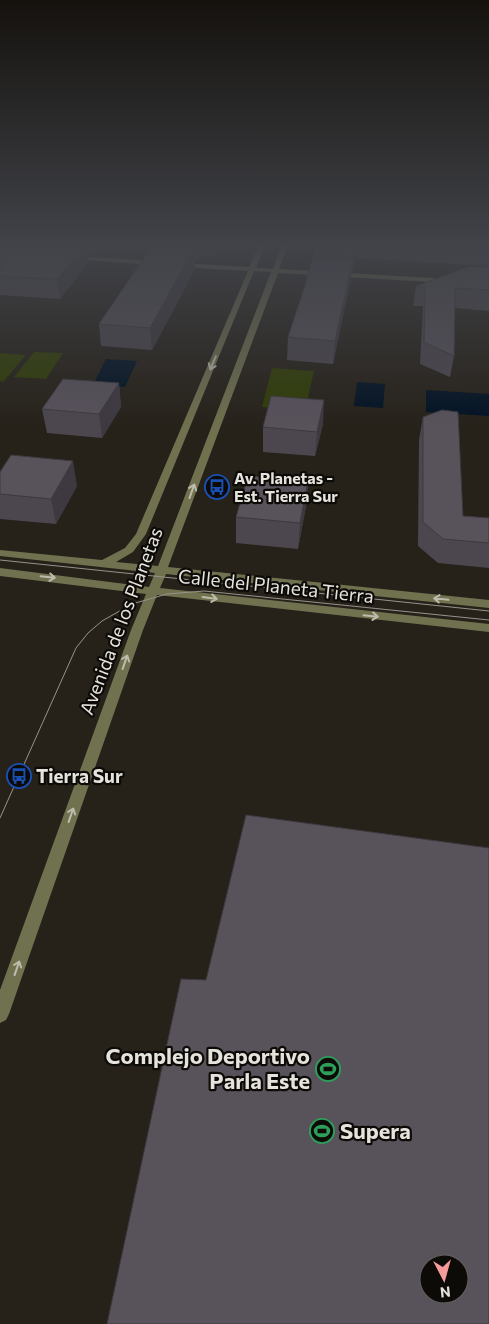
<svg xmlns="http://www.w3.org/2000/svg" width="489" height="1324" font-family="Commissioner,sans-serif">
	<rect width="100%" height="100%" fill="#262119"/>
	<!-- green -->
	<path fill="#303d04" d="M 34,352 L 63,353 L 46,379 L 14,377 Z
		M 0,353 L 26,355 L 3,382 L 0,381 Z
		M 272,368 L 314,371 L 305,411 L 262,407 Z"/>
	<!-- water -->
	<path fill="#011223" d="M 106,359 L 137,361 L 125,387 L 93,385 Z
		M 357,382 L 385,384 L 383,408 L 354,406 Z
		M 426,390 L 489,394 L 489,416 L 426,412 Z"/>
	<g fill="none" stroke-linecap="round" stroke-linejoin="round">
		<!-- minor -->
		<path fill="#70714f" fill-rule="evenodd" d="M 259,245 L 265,245 L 256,268 L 273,269 L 282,245 L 288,245 L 279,269 L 449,279 L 452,281 L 449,283 L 278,273 L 168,567 L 489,600 L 489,608 L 166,574 L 160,588 L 489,624 L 489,632 L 157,595 L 143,630 L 9,1014 L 6,1020 L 0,1023 L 0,990 L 131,630 L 146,594 L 0,576 L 0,568 L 149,587 L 155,573 L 0,556 L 0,550 L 102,560 L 125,548 L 136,534 L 248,271 L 180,267 L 177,265 L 180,263 L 249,267 ZM 254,271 L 271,272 L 158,566 L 116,562 L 133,552 L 146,534 Z
			M 72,256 L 157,261 L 160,263 L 157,265 L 70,259 L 70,257 Z"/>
		<!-- tram -->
		<path stroke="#97938c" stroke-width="1" d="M 0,560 L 489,611
			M 0,818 L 76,648 L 88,633 L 102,621 L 132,604 L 167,594 L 204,591 L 489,620"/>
	</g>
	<!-- wall -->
	<path fill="#4c474e" d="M 0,245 L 220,245 L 214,256 L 201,255 L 198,261 L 194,261 L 195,269 L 152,350 L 101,346 L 99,324 L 148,252 L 100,249 L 95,255 L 88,254 L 89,262 L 60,299 L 0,295 Z
		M 315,245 L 489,245 L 489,311 L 455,308 L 454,356 L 450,377 L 420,364 L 423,306 L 413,306 L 416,286 L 488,267 L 489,266 L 355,258 L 333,364 L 287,360 L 288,337 L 305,286 L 314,256 Z
		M 119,383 L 121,407 L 102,438 L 47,433 L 42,409 Z
		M 423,417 L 463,516 L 489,518 L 489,568 L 438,563 L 418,546 L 419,440 Z
		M 323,424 L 315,456 L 263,452 L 263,427 Z
		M 0,472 L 77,486 L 56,524 L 0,519 Z
		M 308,481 L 306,506 L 298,549 L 236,543 L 236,517 Z"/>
	<!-- shaded-wall -->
	<path fill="#3e3940" d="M 86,245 L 87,245 L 89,262 L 60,299 L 57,279 Z
		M 94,245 L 99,245 L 100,249 L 95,255 Z
		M 198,245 L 201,245 L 201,255 L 198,261 Z
		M 214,245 L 220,245 L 214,256 Z
		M 355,245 L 355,258 L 352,271 L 354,252 Z
		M 194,248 L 195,269 L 152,350 L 150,328 Z
		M 353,258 L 351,278 L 333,364 L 335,341 Z
		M 119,383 L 121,407 L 102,438 L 99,414 Z
		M 324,400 L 323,424 L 315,456 L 317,432 Z
		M 73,461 L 77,486 L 56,524 L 51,499 Z
		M 308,481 L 306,506 L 298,549 L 300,523 Z"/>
	<!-- building -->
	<path fill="#58525b" stroke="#3e3940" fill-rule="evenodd" d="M 0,245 L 86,245 L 57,279 L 0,276 Z
		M 316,245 L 355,245 L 354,252 L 315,249 Z
		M 455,245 L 489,245 L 489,247 Z
		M 152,246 L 194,248 L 150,328 L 99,324 Z
		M 313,256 L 353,258 L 335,341 L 288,337 L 305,286 Z
		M 471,266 L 489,267 L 489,290 L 455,288 L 454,356 L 424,342 L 425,287 L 416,286 Z
		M 63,379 L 119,383 L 99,414 L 42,409 Z
		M 271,396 L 324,400 L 317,432 L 263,427 Z
		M 442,410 L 458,412 L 463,516 L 489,518 L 489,543 L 443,539 L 423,522 L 423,417 Z
		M 11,455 L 73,461 L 51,499 L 0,494 L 0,472 Z
		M 248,476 L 308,481 L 300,523 L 236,517 Z
		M 246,815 L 489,848 L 489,1324 L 107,1324 L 181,979 L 206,980 ZM 429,1264 L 459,1264 L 459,1294 L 429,1294 Z"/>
	<!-- one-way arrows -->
	<defs><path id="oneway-shaft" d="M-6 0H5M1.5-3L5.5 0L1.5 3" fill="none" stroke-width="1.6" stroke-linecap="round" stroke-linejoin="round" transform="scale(1.25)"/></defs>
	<g stroke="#bdbbab">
		<use href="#oneway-shaft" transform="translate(213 363) rotate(113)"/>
		<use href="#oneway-shaft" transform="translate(192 491) rotate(-70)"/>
		<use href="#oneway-shaft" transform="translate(48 577) rotate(6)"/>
		<use href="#oneway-shaft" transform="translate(210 598) rotate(8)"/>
		<use href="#oneway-shaft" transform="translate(441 599) rotate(-174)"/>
		<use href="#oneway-shaft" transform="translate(371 616) rotate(6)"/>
		<use href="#oneway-shaft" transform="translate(125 662) rotate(-71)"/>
		<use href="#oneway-shaft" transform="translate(71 815) rotate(-71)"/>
		<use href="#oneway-shaft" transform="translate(17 968) rotate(-71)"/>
	</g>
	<!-- sky -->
	<linearGradient id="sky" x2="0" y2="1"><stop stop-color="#15120e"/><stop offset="0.57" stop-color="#414349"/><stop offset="1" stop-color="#414349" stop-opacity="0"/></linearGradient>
	<rect width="489" height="430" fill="url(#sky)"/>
	<!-- icons -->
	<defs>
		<symbol id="bus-ring" viewBox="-11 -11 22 22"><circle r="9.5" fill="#0d0b08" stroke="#1a4fb4" stroke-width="1.5"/><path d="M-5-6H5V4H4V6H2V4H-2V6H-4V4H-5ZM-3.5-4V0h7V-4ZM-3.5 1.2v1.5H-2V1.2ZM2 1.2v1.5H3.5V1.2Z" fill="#1a4fb4"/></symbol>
		<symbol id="stadium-ring" viewBox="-11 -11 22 22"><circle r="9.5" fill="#0d0b08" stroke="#2e9e5b" stroke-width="1.5"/><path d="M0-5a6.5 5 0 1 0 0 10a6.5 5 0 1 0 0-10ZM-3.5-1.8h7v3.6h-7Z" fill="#2e9e5b"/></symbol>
	</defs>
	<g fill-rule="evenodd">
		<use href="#bus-ring" x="203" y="473" width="28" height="28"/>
		<use href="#bus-ring" x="5" y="762" width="28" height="28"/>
		<use href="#stadium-ring" x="314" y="1055" width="28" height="28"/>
		<use href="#stadium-ring" x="308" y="1117" width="28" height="28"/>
	</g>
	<g text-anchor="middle" stroke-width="4.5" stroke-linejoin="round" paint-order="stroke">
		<!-- far-poi labels -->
		<g font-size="16" font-weight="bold" fill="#e6e3dd" stroke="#0d0b08" text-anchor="start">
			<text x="234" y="484">Av. Planetas -<tspan x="234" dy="18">Est. Tierra Sur</tspan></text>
		</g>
		<!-- street labels -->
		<g font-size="19" fill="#e6e3dd" stroke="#0d0b08">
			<text transform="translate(276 586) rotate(6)" y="7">Calle del Planeta Tierra</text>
			<text transform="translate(121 621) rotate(-69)" y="7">Avenida de los Planetas</text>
		</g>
		<!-- poi labels -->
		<g font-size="19" font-weight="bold" fill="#e6e3dd" stroke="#0d0b08" text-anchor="start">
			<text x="36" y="783">Tierra Sur</text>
		</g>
		<!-- near-poi labels -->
		<g font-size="22" font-weight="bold" fill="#e6e3dd" stroke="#0d0b08" text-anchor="end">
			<text x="310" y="1064">Complejo Deportivo<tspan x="310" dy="25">Parla Este</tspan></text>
			<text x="340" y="1139" text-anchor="start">Supera</text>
		</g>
	</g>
	<!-- north arrow -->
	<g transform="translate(444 1279) rotate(174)"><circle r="24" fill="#0d0b08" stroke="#64615d"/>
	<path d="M0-4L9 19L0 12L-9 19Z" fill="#f59b9a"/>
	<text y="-8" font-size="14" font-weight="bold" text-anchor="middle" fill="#e6e3dd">N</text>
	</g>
</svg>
